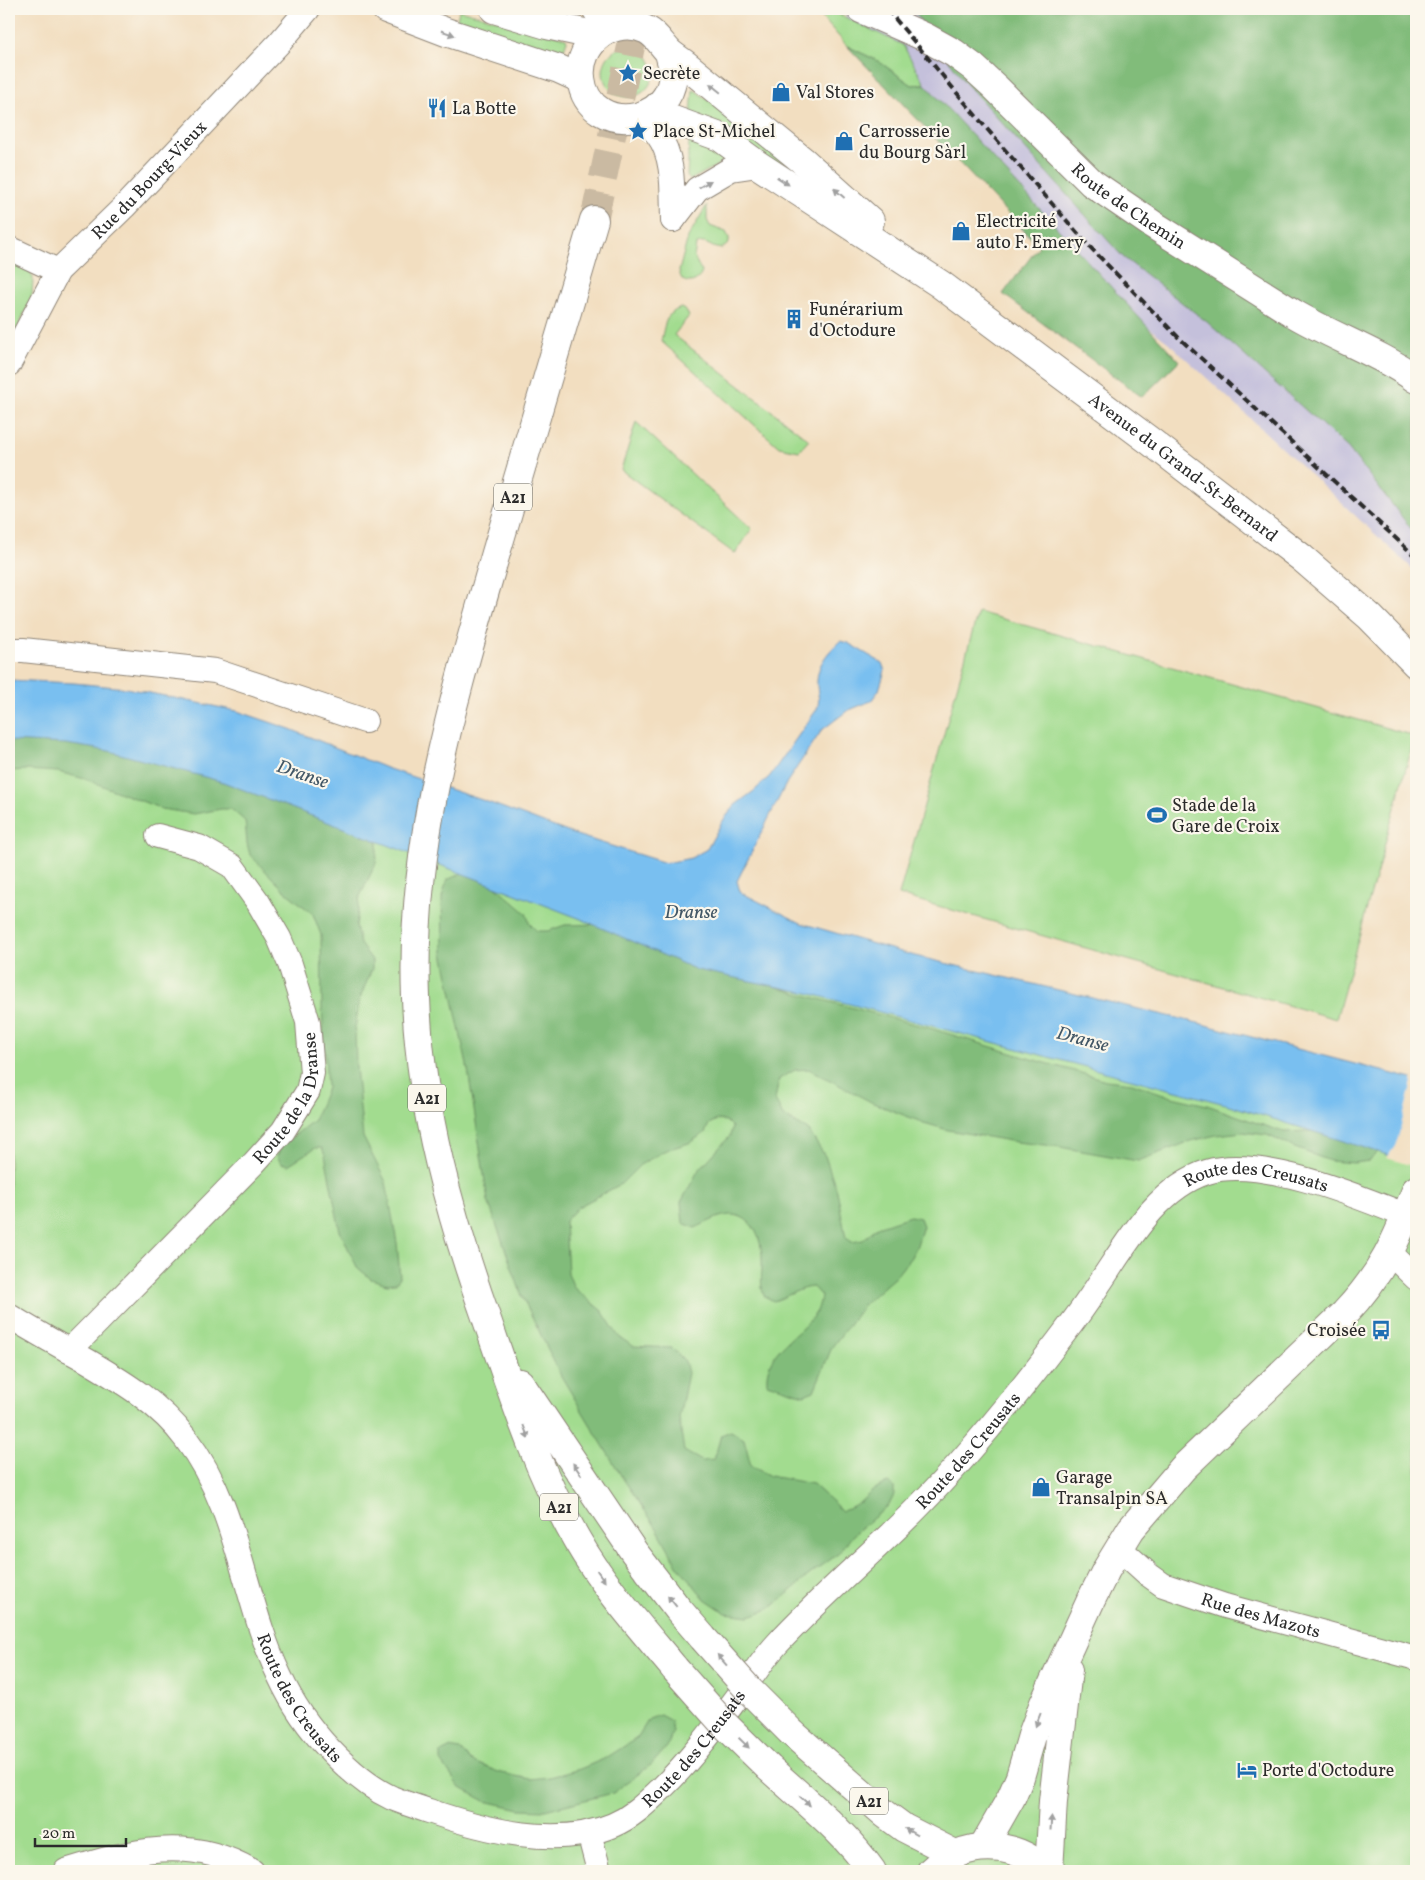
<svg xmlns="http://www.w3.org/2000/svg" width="1425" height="1880" font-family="Vollkorn,serif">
	<rect width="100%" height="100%" fill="#fbf7ec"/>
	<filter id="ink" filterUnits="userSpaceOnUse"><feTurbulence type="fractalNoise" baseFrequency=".02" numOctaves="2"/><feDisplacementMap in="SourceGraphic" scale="10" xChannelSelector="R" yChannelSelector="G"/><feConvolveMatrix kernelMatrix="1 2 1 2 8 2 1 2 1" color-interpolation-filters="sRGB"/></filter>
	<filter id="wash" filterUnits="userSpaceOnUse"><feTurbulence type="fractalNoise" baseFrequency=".0096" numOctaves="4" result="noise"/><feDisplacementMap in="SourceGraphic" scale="20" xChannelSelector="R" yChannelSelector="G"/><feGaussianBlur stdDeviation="1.12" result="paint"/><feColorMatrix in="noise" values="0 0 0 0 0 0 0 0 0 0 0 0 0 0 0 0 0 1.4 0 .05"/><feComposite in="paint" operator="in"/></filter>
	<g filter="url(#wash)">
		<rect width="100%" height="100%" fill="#f2dec0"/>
		<!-- industrial -->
		<path fill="#c4c0db" d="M 843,9 L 912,9 L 964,81 L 1123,257 L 1207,322 L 1348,448 L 1416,535 L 1416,572 L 1169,343 L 1027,235 L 859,48 Z"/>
		<!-- green -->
		<path fill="#a2dc8f" stroke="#66845d" d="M 815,9 L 828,9 L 903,45 L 925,84 L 912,85 L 878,61 L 847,46 Z
			M 459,10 L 566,38 L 567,41 L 561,57 L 558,58 L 457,20 Z
			M603 72a25 25 0 1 1 50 0a25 25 0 1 1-50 0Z
			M 693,90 L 696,91 L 789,162 L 784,169 L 693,114 L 691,112 Z
			M 695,139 L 731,158 L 690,180 L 687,176 L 689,143 L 690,140 Z
			M 707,205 L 707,220 L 710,226 L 726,232 L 729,238 L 729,243 C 715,258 708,236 696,245 L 694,257 L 702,272 C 700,280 689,286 682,279 C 680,276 680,273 679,271 L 688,237 Z
			M 12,258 L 27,264 L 33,278 L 32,297 L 9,346 L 9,264 Z
			M 681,308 L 686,311 L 689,316 L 674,335 L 809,440 L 799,451 L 779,447 L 661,341 C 665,325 664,314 681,308 Z
			M 636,422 L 752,529 L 735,554 L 621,470 Z
			M 978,612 L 1415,736 L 1336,1019 L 899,895 Z
			M 9,720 L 1416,1129 L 1416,1871 L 9,1871 Z"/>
		<!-- forest -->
		<path fill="#81bc7a" stroke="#567452" d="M 912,9 L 1416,9 L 1416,535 L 1348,448 L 1207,322 L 1123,257 L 964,81 Z
			M 847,46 L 878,61 L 912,85 L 925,84 L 1179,361 L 1142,397 L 1003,294 L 1039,246 Z
			M 9,729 L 115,743 L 373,833 L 378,841 L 376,863 L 360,896 L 356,926 L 360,944 L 372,960 L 372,969 L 360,998 L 355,1028 L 356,1067 L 363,1137 L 386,1182 L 397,1243 L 400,1277 L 396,1283 L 387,1284 L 371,1279 L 357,1267 L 340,1231 L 325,1155 L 322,1148 L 315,1148 L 288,1165 L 281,1163 L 277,1156 L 282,1145 L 314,1120 L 327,1088 L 322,1007 L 321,935 L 313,914 L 287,893 L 250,855 L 247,843 L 245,821 L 231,809 L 221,809 L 194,814 L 162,809 L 85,779 L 58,772 L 26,770 L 9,771 Z
			M 467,871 L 485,877 L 526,913 L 530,924 L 537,931 L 548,931 L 565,925 L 611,924 L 710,966 L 800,994 L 933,1029 L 1028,1058 L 1106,1080 L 1132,1083 L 1172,1097 L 1207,1105 L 1257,1123 L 1284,1132 L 1353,1129 L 1378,1152 L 1369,1161 L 1354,1163 L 1330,1161 L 1295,1148 L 1267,1135 L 1243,1132 L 1216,1135 L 1191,1141 L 1138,1161 L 1054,1146 L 1016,1142 L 948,1130 L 924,1123 L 873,1103 L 809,1069 L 795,1070 L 779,1079 L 775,1100 L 783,1116 L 808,1130 L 825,1156 L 837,1191 L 846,1238 L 852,1242 L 863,1240 L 877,1227 L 910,1216 L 920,1218 L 923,1226 L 917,1245 L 911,1257 L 896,1276 L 865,1303 L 832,1347 L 814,1391 L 804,1395 L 767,1383 C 764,1350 801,1336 817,1311 C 819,1307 820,1301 821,1296 L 813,1287 C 801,1287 787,1297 774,1301 L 764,1296 C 759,1281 763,1273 762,1258 C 762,1240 753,1215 731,1215 C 719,1215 707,1223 695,1228 L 683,1223 L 681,1202 L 698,1171 L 730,1136 L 732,1127 L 726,1121 L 717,1120 L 709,1124 L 705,1133 L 689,1143 L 666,1150 L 640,1165 L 621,1184 L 578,1207 L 565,1221 L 568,1273 L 574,1288 L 602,1311 L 619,1337 L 633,1346 L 672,1348 L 685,1361 L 688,1373 L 679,1418 L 684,1451 L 702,1461 L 714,1460 L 721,1435 L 731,1431 L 744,1439 L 751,1466 L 770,1476 L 813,1484 L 842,1511 C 863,1507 869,1487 888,1483 L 894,1487 L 894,1495 L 889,1505 L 853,1535 L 838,1554 L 808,1576 L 770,1609 L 749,1616 L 726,1613 L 705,1599 L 678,1566 L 658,1530 L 622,1477 L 561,1376 L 522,1296 L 488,1201 L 468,1070 L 443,953 L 442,897 L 447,880 Z
			M 660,1715 L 671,1721 L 673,1732 L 667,1747 L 652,1764 L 613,1793 L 545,1810 L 520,1809 L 485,1801 L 459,1787 L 441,1761 L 441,1752 L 449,1748 L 460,1750 L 471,1761 L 501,1773 L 530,1779 L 550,1777 L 580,1769 L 606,1758 L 637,1738 L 649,1719 Z"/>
		<!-- water -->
		<path fill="#79bff0" stroke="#52758e" d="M 840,641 L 848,643 L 882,663 L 885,671 L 879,690 L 871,701 L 847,711 L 822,730 L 787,782 L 737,881 L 740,892 L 801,923 L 915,956 L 1202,1024 L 1416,1080 L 1416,1164 L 1229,1105 L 808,993 L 697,970 L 581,919 L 223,782 L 109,751 L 66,744 L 9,741 L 9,680 L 74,683 L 126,688 L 237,711 L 290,729 L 386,768 L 485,801 L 573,834 L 666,863 L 691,858 L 707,849 L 722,822 L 735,805 L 754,791 L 770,776 L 817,709 C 820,700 818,695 817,686 C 816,666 826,654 840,641 Z"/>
		<!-- pier -->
		<path fill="#f2dec0" d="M 1413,1077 L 1416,1078 L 1416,1167 L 1387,1158 L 1395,1146 L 1398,1138 Z"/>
	</g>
	<g filter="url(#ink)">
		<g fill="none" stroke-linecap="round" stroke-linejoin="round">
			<!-- highway-tunnel -->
			<path stroke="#cabaa2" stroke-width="28" stroke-dasharray="28 14" stroke-linecap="butt" d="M 594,220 L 639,9"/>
			<defs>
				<g id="street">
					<path d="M 594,9 L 608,30"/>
					<path d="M 636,118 C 643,123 653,128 658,135 C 675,158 672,192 673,220"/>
					<path d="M 673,220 L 697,189 L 731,169 L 758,165"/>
					<path d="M 9,248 L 58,271"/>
					<path id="s1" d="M 9,364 L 58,271 L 124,207 L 280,42 L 308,9"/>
					<path d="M 9,650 L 23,650 L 215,671 L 365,721"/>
					<path d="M 1390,1253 L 1416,1278"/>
					<path id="s2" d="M 9,1316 C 34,1331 60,1346 86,1360 C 123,1382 159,1403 186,1439 C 239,1508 243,1600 280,1677 C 292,1703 310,1729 330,1750 C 348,1769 368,1787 392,1798 C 404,1803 417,1807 429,1811 C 484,1830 557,1849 613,1825 C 632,1817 645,1804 660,1790 C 691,1760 716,1726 742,1691 C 753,1675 764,1658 777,1644 C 822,1595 873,1553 919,1506 C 970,1454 1015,1398 1059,1340 C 1073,1322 1087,1303 1099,1284 C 1127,1243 1157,1188 1207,1172 C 1258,1155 1357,1196 1407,1216"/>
					<path id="s3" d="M 69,1351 L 254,1163 L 283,1131 L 308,1091 L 312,1073 L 308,1022 L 290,964 L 279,938 L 258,902 L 232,866 L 199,847 L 158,836"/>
					<path id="s4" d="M 1119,1548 L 1149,1575 L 1163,1585 L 1225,1606 L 1416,1658"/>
					<path d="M 589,1833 L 599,1871"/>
					<path d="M 66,1871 C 130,1851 190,1834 252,1871"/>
				</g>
				<g id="secondary">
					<path d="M 386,9 L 446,32 L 559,69 L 581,79"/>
					<path d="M 494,9 L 547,25 L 598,36"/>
					<path id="s5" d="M 861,9 L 925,37 L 954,53 L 973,67 L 995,87 L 1092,183 L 1152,224 L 1293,313 C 1333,337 1378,352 1416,379"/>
					<path d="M 669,53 C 693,125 588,143 581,78 C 577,43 614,14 647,30 C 658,36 662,46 671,54 C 676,58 681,61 686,65 L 802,160 L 870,221"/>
					<path id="s6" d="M 647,114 L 665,117 L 720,137 L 758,165 L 940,284 L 1150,441 L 1302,558 L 1370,617 L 1416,664"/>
					<path d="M 983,1847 L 1011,1798 L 1020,1777 L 1033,1732 L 1044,1703 L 1091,1600 L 1106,1570 L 1131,1529 L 1183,1468 L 1345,1313 C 1382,1274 1397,1240 1416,1190"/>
					<path d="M 1049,1871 L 1053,1801 L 1068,1670"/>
				</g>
				<path id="primary" d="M 931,1871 C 963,1840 1014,1839 1046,1871"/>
				<path id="highway" d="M 594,220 C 561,331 529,442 496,553 C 453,702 410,840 416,998 C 420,1109 450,1216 487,1320 C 513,1395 537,1471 577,1540 C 604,1587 641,1628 675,1669
					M 520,1383 L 634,1552 L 678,1609 L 703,1638
					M 792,1733 L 885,1814 L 904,1828 L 955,1854
					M 769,1768 C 805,1801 844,1831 872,1871"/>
			</defs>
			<!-- street casing -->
			<use href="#street" stroke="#8e8476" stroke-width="26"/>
			<!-- secondary casing -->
			<use href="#secondary" stroke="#8e8476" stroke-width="30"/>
			<!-- primary casing -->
			<use href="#primary" stroke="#8e8476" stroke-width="30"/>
			<!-- highway casing -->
			<use href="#highway" stroke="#8e8476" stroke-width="30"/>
			<!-- street -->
			<use href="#street" stroke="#fff" stroke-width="24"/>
			<!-- secondary -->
			<use href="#secondary" stroke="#fff" stroke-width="28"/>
			<!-- primary -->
			<use href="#primary" stroke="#fff" stroke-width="28"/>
			<!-- highway -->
			<use href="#highway" stroke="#fff" stroke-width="28"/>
			<!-- rail -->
			<path stroke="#2b2b2b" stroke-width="4" stroke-dasharray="8 4" stroke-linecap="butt" d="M 887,9 L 987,129 L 1088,245 L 1178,337 L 1416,557"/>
			<defs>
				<path id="highway-bridge" d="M 703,1638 L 750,1691 L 792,1733
					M 675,1669 L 723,1723 L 769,1768"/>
			</defs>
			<!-- highway-bridge casing -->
			<use href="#highway-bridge" stroke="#8e8476" stroke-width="30" stroke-linecap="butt"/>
			<!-- highway-bridge -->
			<use href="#highway-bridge" stroke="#fff" stroke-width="28"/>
		</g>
		<!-- one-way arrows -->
		<defs><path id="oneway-solid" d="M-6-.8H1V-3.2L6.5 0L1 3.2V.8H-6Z" transform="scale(1.25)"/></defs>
		<g fill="#a0a0a0">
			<use href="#oneway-solid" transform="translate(448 33) rotate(19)"/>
			<use href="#oneway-solid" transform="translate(715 88) rotate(-141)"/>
			<use href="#oneway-solid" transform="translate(783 181) rotate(33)"/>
			<use href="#oneway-solid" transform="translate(705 184) rotate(-30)"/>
			<use href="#oneway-solid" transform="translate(839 193) rotate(-138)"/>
			<use href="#oneway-solid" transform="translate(526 1432) rotate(69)"/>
			<use href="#oneway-solid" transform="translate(577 1469) rotate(-125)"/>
			<use href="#oneway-solid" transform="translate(601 1576) rotate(55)"/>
			<use href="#oneway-solid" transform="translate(672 1601) rotate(-128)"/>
			<use href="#oneway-solid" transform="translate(722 1660) rotate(-131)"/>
			<use href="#oneway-solid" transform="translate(1038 1720) rotate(111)"/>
			<use href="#oneway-solid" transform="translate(744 1743) rotate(44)"/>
			<use href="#oneway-solid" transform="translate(805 1801) rotate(42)"/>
			<use href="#oneway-solid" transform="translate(1051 1823) rotate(-86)"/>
			<use href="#oneway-solid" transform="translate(911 1832) rotate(-150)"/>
		</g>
	</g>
	<!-- icons -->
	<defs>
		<symbol id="sight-bare" viewBox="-9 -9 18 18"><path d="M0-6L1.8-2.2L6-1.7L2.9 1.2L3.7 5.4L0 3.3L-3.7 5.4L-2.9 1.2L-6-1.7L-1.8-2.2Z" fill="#1f6fb2" stroke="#fbf7ec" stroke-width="2.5" paint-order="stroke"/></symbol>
		<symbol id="shop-bare" viewBox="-9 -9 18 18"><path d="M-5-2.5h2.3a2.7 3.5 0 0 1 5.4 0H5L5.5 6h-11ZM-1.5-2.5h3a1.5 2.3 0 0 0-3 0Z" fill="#1f6fb2" stroke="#fbf7ec" stroke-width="2.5" paint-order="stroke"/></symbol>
		<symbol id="restaurant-bare" viewBox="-9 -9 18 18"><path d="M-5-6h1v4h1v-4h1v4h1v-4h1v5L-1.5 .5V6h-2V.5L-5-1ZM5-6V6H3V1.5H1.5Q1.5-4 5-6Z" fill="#1f6fb2" stroke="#fbf7ec" stroke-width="2.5" paint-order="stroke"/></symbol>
		<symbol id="building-bare" viewBox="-9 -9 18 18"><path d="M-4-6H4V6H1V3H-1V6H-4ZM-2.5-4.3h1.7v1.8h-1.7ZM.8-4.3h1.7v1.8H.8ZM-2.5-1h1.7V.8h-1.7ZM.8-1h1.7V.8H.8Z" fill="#1f6fb2" stroke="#fbf7ec" stroke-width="2.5" paint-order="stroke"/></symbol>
		<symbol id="stadium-bare" viewBox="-9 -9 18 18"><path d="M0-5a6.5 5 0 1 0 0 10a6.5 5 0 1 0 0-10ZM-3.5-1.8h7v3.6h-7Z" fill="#1f6fb2" stroke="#fbf7ec" stroke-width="2.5" paint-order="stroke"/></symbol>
		<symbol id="bus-bare" viewBox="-9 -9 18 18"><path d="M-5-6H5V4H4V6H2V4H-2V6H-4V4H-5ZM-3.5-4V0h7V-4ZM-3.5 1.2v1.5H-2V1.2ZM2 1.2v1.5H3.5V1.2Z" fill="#1f6fb2" stroke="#fbf7ec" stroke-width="2.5" paint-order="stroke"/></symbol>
		<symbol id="hotel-bare" viewBox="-9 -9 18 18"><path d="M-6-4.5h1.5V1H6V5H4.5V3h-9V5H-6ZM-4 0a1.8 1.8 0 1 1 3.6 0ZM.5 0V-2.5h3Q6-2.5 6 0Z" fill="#1f6fb2" stroke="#fbf7ec" stroke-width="2.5" paint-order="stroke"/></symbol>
	</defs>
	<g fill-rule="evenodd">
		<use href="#sight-bare" x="614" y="59" width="28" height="28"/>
		<use href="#shop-bare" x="767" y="78" width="28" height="28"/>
		<use href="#restaurant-bare" x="423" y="94" width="28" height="28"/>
		<use href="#sight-bare" x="624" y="117" width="28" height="28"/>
		<use href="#shop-bare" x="830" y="127" width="28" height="28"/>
		<use href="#shop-bare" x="947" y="217" width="28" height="28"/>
		<use href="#building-bare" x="780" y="305" width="28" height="28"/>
		<use href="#stadium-bare" x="1143" y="801" width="28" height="28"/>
		<use href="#bus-bare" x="1367" y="1316" width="28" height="28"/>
		<use href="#shop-bare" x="1027" y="1473" width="28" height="28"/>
		<use href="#hotel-bare" x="1233" y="1756" width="28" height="28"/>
	</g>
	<g text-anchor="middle" stroke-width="4.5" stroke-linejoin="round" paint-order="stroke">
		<!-- shield labels -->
		<g fill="#fbf7ec" stroke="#696865" stroke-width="1">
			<rect x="494" y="483.5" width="38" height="27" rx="4"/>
			<rect x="408" y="1084.5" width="38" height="27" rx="4"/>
			<rect x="540" y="1493.5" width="38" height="27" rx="4"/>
			<rect x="850" y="1787.5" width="38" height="27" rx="4"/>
		</g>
		<g font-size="16" font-weight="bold" fill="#2b2b2b">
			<text x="513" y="503">A21</text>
			<text x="427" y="1104">A21</text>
			<text x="559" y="1513">A21</text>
			<text x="869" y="1807">A21</text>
		</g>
		<!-- poi labels -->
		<g font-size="18" fill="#2b2b2b" stroke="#fbf7ec" text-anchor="start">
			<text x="643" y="79">Secrète</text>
			<text x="796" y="98">Val Stores</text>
			<text x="452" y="114">La Botte</text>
			<text x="653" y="137">Place St-Michel</text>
			<text x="859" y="137">Carrosserie<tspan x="859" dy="21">du Bourg Sàrl</tspan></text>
			<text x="976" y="227">Electricité<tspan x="976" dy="21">auto F. Emery</tspan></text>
			<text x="809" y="315">Funérarium<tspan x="809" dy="21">d'Octodure</tspan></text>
			<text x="1172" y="811">Stade de la<tspan x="1172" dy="21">Gare de Croix</tspan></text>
			<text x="1366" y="1336" text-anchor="end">Croisée</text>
			<text x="1056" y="1483">Garage<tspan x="1056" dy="21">Transalpin SA</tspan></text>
			<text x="1262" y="1776">Porte d'Octodure</text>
		</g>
		<!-- street labels -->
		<g font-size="18" fill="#2b2b2b" stroke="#fbf7ec">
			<text dy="6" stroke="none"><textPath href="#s1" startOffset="234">Rue du Bourg-Vieux</textPath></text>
			<text dy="6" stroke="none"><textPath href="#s5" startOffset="336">Route de Chemin</textPath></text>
			<text dy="6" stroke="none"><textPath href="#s6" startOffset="646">Avenue du Grand-St-Bernard</textPath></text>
			<text dy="6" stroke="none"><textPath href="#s3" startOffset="340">Route de la Dranse</textPath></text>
			<text dy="6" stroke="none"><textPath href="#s2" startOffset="1808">Route des Creusats</textPath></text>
			<text dy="6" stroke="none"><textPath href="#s2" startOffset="1388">Route des Creusats</textPath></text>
			<text dy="6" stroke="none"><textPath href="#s4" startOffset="160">Rue des Mazots</textPath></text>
			<text dy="6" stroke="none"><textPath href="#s2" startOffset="502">Route des Creusats</textPath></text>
			<text dy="6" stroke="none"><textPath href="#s2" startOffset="982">Route des Creusats</textPath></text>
		</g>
		<!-- water labels -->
		<g font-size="19" font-style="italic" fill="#425766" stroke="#fbf7ec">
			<text transform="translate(303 773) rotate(19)" y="7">Dranse</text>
			<text x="691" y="918">Dranse</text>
			<text transform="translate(1083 1038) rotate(15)" y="7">Dranse</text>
		</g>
	</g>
	<!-- margin -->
	<rect width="1425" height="1880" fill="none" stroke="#fbf7ec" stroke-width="30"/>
	<!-- scale -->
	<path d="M35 1838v8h91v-8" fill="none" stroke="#2b2b2b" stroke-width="2.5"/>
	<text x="42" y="1838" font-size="15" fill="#2b2b2b" stroke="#fbf7ec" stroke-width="4" paint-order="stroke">20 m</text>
</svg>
